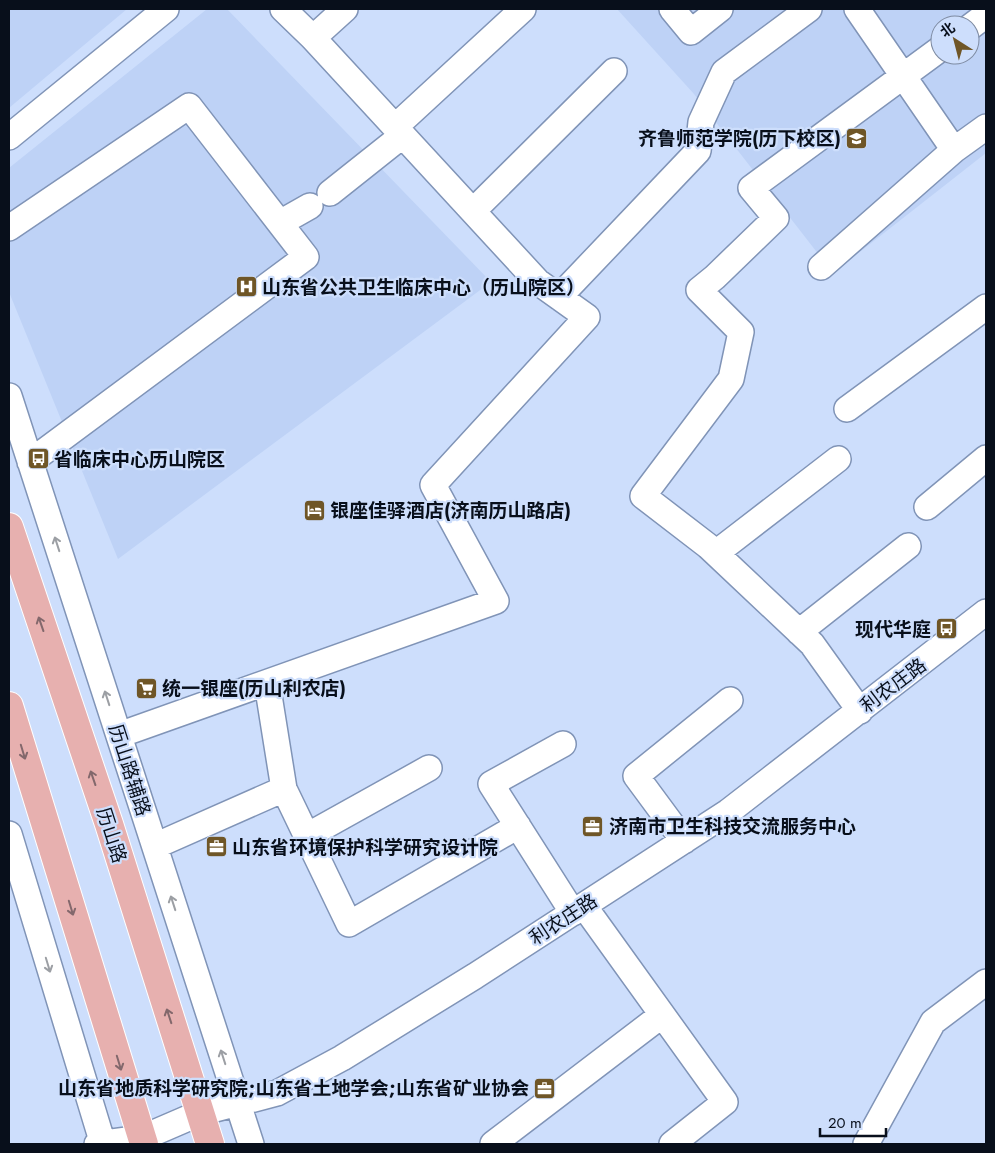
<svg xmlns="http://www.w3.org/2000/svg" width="995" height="1153" font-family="Jost,'Noto Sans SC',sans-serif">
	<rect width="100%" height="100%" fill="#cddefc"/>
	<!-- built -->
	<path fill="#bed2f6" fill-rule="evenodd" d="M 9,9 L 127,9 L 9,108 Z
		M 207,9 L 227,9 L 491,282 L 118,559 L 9,292 L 9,168 Z
		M 617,9 L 986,9 L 986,153 L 833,273 L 694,94 ZM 940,25 L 970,25 L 970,55 L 940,55 Z"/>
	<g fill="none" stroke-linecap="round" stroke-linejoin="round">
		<defs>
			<path id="minor" d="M 672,9 L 691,32 L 720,9
				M 857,9 L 954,150 L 986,127
				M 970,27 L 986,15
				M 313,38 L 345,9
				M 395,127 L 523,9
				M 9,137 L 166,9
				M 330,193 L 403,135
				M 473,211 L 614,71
				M 280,223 L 310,206
				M 9,228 L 189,106 L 306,257 L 30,462
				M 821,267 L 954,150
				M 559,297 L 698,151 L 701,122 L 724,72 L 809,9
				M 9,396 L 251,1144
				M 847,409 L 986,307
				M 927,507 L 986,458
				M 716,553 L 838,459
				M 799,632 L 908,546
				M 267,683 L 284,789
				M 860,711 L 812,644 L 708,546 L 643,496 L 731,379 L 741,332 L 699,290 L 715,277 L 776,218 L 751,188 L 940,49
				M 119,735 L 496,601 L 433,485 L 587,317 L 538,282 L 313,38 L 283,9
				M 563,744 L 491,784 L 573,913
				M 9,834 L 103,1144
				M 307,836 L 429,768
				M 684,841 L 636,776 L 730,700
				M 155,846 L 284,789 L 349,924 L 518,826
				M 584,906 L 725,1102 L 672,1144
				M 97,1144 L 142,1138 L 200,1113 L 277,1093 L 342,1058 L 475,976 L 728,812 L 986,612
				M 493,1144 L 662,1015
				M 866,1144 L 933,1022 L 986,982"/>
			<path id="major" d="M 9,527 L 109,824 L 210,1144
				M 9,706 L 144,1144"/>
		</defs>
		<!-- minor casing -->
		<use href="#minor" stroke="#8094b7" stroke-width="28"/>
		<!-- major casing -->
		<use href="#major" stroke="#fff" stroke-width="30"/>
		<!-- minor -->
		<use href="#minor" stroke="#fff" stroke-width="25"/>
		<!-- major -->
		<use href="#major" stroke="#e7b0af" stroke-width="28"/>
	</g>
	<!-- one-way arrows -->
	<defs><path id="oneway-shaft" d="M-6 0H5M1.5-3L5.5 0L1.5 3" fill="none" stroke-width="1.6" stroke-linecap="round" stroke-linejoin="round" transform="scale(1.25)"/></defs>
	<g stroke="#9c9fa4">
		<use href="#oneway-shaft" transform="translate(57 544) rotate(-108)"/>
		<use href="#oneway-shaft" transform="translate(107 698) rotate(-108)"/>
		<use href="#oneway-shaft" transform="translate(173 903) rotate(-108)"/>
		<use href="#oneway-shaft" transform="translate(48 965) rotate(73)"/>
		<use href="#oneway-shaft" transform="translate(223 1057) rotate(-108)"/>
	</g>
	<g stroke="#83686c">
		<use href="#oneway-shaft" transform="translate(41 624) rotate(-109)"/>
		<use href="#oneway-shaft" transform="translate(23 752) rotate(73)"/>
		<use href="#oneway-shaft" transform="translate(93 778) rotate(-109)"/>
		<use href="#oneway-shaft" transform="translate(71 908) rotate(73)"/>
		<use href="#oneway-shaft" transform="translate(169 1016) rotate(-108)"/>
		<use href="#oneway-shaft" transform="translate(119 1063) rotate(73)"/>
	</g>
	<!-- icons -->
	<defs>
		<symbol id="university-square" viewBox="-11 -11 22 22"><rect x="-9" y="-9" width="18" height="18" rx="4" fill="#6f5627" stroke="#cddefc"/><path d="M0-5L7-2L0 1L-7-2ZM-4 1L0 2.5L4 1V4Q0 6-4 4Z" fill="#fff"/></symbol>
		<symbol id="hospital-square" viewBox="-11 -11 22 22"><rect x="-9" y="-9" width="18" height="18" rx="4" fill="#6f5627" stroke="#cddefc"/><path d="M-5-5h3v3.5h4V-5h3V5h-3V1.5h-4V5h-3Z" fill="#fff"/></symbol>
		<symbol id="bus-square" viewBox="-11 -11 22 22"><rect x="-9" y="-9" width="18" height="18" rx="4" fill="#6f5627" stroke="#cddefc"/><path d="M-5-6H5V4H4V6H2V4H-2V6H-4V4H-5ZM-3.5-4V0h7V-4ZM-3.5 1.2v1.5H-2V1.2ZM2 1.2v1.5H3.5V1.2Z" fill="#fff"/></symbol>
		<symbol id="hotel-square" viewBox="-11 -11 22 22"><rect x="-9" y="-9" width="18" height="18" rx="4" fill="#6f5627" stroke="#cddefc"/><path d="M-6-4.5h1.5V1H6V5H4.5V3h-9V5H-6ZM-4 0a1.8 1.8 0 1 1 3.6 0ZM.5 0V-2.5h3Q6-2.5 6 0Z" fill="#fff"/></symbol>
		<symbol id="supermarket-square" viewBox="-11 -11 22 22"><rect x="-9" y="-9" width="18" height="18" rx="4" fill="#6f5627" stroke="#cddefc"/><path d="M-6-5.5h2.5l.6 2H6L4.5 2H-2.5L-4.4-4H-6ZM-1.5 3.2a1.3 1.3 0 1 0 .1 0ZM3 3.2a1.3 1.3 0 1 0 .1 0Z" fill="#fff"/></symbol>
		<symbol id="office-square" viewBox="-11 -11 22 22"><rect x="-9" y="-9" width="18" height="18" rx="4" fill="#6f5627" stroke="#cddefc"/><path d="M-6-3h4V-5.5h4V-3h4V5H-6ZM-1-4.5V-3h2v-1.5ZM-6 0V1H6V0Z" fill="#fff"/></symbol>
	</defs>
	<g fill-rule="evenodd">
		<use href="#university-square" x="844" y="126" width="25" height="25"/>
		<use href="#hospital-square" x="234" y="274" width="25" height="25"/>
		<use href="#bus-square" x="26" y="446" width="25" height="25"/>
		<use href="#hotel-square" x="302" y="498" width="25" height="25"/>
		<use href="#bus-square" x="934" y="616" width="25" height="25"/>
		<use href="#supermarket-square" x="134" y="676" width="25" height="25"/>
		<use href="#office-square" x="580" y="814" width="25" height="25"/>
		<use href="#office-square" x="204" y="834" width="25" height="25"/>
		<use href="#office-square" x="532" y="1076" width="25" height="25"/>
	</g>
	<g text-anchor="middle" stroke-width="4.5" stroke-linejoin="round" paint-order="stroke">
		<!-- poi labels -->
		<g font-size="19" font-weight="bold" fill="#080f1b" stroke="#cddefc" text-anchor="start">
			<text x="841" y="145" text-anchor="end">齐鲁师范学院(历下校区)</text>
			<text x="262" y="294">山东省公共卫生临床中心（历山院区）</text>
			<text x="54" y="466">省临床中心历山院区</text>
			<text x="330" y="517">银座佳驿酒店(济南历山路店)</text>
			<text x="931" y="636" text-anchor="end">现代华庭</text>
			<text x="162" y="695">统一银座(历山利农店)</text>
			<text x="609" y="833">济南市卫生科技交流服务中心</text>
			<text x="232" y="854">山东省环境保护科学研究设计院</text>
			<text x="529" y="1095" text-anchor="end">山东省地质科学研究院;山东省土地学会;山东省矿业协会</text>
		</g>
		<!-- street labels -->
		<g font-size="19" fill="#080f1b" stroke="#cddefc">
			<text transform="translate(893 685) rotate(-37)" y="7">利农庄路</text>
			<text transform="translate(130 770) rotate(72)" y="7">历山路辅路</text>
			<text transform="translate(112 835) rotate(72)" y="7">历山路</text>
			<text transform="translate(563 919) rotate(-33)" y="7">利农庄路</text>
		</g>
	</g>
	<!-- border -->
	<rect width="995" height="1153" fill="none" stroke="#080f1b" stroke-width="20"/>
	<!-- north arrow -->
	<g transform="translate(955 40) rotate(324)"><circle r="24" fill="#cddefc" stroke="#7e8ba2"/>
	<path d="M0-4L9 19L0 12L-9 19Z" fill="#6f5627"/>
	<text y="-8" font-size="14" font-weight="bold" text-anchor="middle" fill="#080f1b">北</text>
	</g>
	<!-- scale -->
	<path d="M820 1128v8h66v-8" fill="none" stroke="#080f1b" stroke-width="2.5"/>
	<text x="828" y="1128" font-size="15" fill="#080f1b" stroke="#cddefc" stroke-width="4" paint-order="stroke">20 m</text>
</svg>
